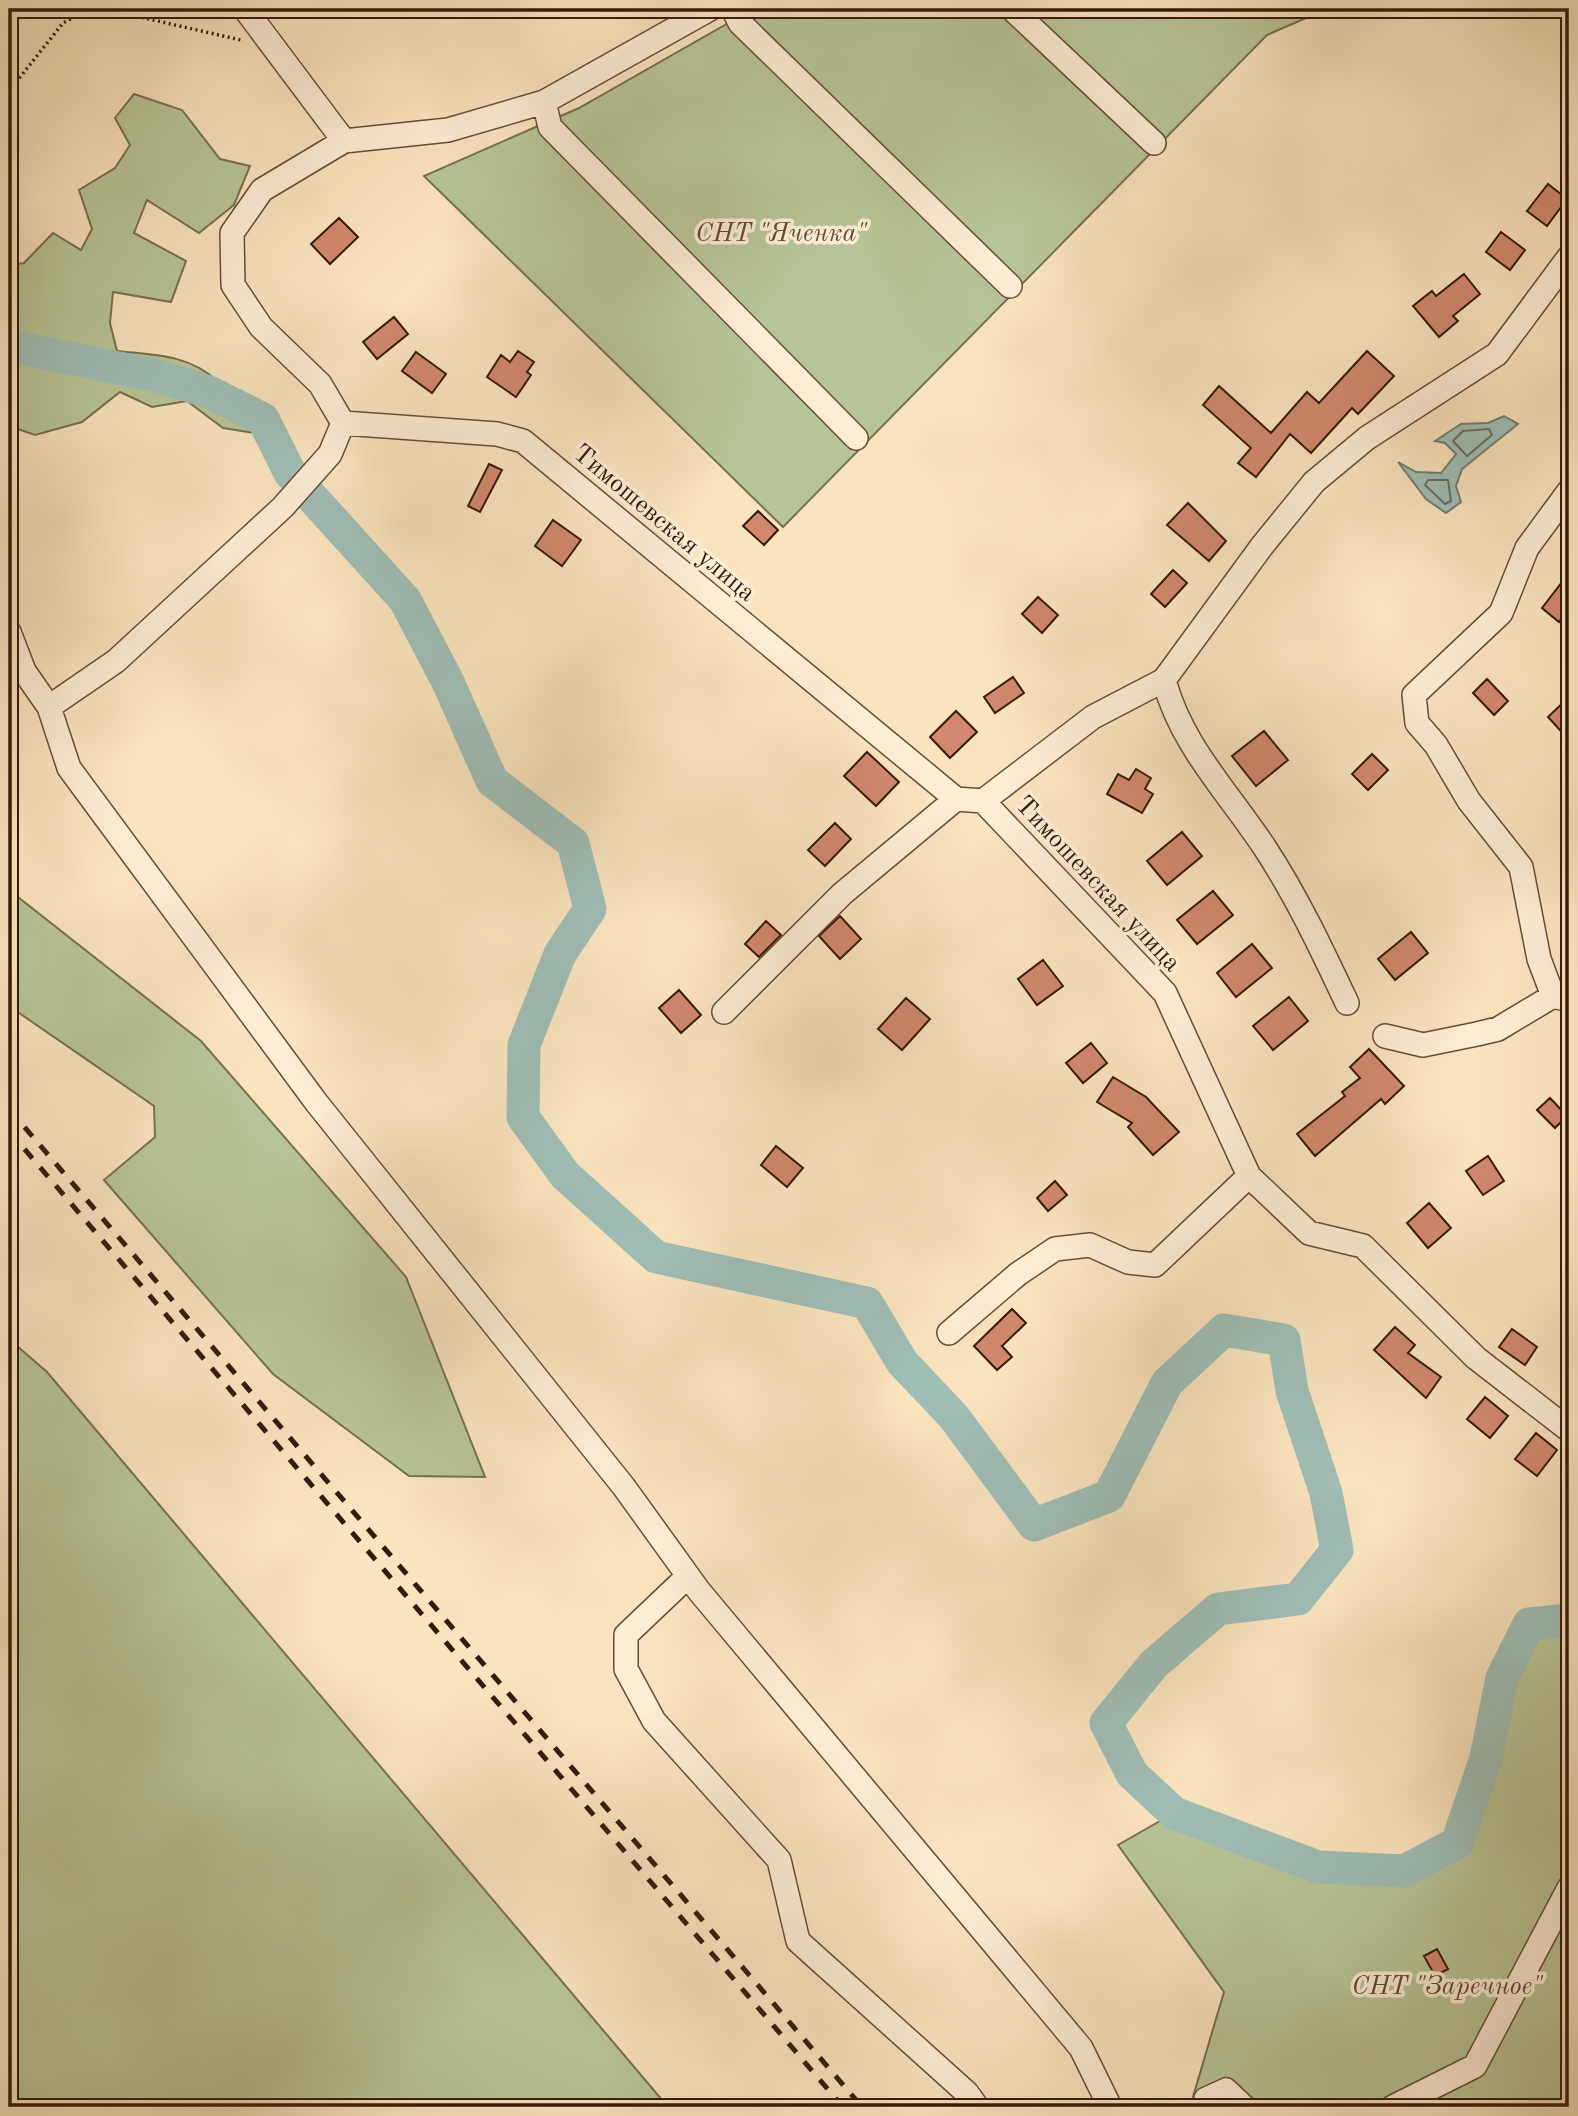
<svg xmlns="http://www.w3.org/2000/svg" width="1578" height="2116" font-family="'Old Standard TT',serif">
	<rect width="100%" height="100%" fill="#fae4be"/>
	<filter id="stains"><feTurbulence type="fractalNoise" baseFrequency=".00286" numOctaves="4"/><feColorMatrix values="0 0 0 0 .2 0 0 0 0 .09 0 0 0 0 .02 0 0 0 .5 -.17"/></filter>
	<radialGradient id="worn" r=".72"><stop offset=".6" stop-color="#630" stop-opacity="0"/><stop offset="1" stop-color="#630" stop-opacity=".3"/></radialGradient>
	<!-- green -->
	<path fill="#b8c596" stroke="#767050" stroke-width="2" d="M 753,9 L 1327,9 L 1267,35 L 783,527 L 424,176 L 579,108 Z
		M 134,94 L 182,110 L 220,159 L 250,166 L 234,205 L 199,233 L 147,200 L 134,233 L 186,261 L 171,302 L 113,292 L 110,323 L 117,351 C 152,355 188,354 216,380 C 231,393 243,417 255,433 L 223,428 L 187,401 L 152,407 L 120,392 L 82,422 L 35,435 L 9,426 L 9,265 L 24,263 L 53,233 L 81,250 L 92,229 L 79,190 L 115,168 L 130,145 L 115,118 Z
		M 9,890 L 201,1041 L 406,1277 L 485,1477 L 409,1476 L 273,1374 L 104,1180 L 155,1137 L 154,1106 L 9,1006 Z
		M 9,1339 L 47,1372 L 668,2107 L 9,2107 Z
		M 1569,1620 L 1569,2107 L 1190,2107 L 1224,1992 L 1118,1845 L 1174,1813 L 1318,1867 L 1404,1871 L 1457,1843 L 1486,1758 L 1502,1678 L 1529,1624 Z"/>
	<!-- water -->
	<path fill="#9fbeb6" stroke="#747d71" stroke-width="2" d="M 1504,416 L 1518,424 L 1462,469 L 1456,486 L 1461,502 L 1446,513 L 1426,499 L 1398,462 L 1416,472 L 1441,473 L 1456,454 L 1445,443 L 1435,441 L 1461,424 L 1488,423 Z"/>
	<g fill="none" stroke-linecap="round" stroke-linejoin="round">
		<!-- shore -->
		<path stroke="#6a6c60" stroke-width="2" d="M 1489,429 L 1492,435 L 1467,456 L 1453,441 L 1463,431 Z
			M 1428,480 L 1448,480 L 1451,501 L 1445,504 L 1425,485 Z"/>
		<!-- river -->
		<path stroke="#9fbeb6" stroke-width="33" d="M 9,346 L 158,376 L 209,392 L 263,419 L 290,473 L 405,600 L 448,682 L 492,781 L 573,843 L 590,909 L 560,954 L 524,1045 L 523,1117 L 565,1175 L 656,1257 L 867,1303 L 902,1362 L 954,1417 L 1034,1525 L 1109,1496 L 1167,1383 L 1224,1330 L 1284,1340 L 1292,1391 L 1326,1493 L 1337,1550 L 1298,1599 L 1218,1609 L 1154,1664 L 1106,1723 L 1132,1774 L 1174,1813 L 1318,1867 L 1404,1871 L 1457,1843 L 1486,1758 L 1502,1678 L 1529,1624 L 1569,1620"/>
	</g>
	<!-- building -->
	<path fill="#d1886e" stroke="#341b09" stroke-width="2" d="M 1548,184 L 1567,199 L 1547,226 L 1527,211 Z
		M 339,218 L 358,237 L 330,264 L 311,244 Z
		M 1501,232 L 1525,250 L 1510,270 L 1486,252 Z
		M 1464,274 L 1480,294 L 1453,316 L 1458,321 L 1439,337 L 1413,306 L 1432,291 L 1436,296 Z
		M 394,317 L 408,334 L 377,359 L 363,342 Z
		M 518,351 L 534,362 L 527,372 L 531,375 L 516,397 L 487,377 L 501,355 L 510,362 Z
		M 1367,351 L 1394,376 L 1358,414 L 1352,408 L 1311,453 L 1290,434 L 1256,477 L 1238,463 L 1251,448 L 1203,405 L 1219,386 L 1271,433 L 1307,392 L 1319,403 Z
		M 416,352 L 446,374 L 432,393 L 402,371 Z
		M 489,464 L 502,470 L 480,512 L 468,506 Z
		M 1188,503 L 1226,541 L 1209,561 L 1167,525 Z
		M 758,511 L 778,530 L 764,545 L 743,526 Z
		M 553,520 L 581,540 L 562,566 L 535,546 Z
		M 1173,570 L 1187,583 L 1165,607 L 1151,594 Z
		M 1569,573 L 1569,610 L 1559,622 L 1542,608 Z
		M 1038,597 L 1058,615 L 1042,633 L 1022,614 Z
		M 1013,677 L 1024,693 L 995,713 L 984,697 Z
		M 1487,679 L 1508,701 L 1494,715 L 1473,693 Z
		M 1569,697 L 1569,740 L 1548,717 Z
		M 956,711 L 977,732 L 950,758 L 930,737 Z
		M 1264,731 L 1288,760 L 1256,786 L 1232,756 Z
		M 867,752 L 899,782 L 876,806 L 844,776 Z
		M 1372,754 L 1388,770 L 1368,790 L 1352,774 Z
		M 1136,769 L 1151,778 L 1145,789 L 1153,794 L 1142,813 L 1107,794 L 1118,774 L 1129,780 Z
		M 835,823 L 851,839 L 825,866 L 808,850 Z
		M 1182,832 L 1202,856 L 1167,885 L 1147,861 Z
		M 1213,891 L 1233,915 L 1197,944 L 1177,920 Z
		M 840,916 L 861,939 L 840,959 L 819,936 Z
		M 766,921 L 781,935 L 759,957 L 745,944 Z
		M 1411,932 L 1428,953 L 1395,980 L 1378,959 Z
		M 1252,944 L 1272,968 L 1236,997 L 1217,973 Z
		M 1043,960 L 1063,986 L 1037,1005 L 1018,979 Z
		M 679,990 L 701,1015 L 681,1033 L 659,1008 Z
		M 1289,997 L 1308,1021 L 1273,1050 L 1253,1026 Z
		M 906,998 L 930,1019 L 902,1050 L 878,1029 Z
		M 1091,1043 L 1107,1063 L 1083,1083 L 1066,1063 Z
		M 1369,1049 L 1404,1086 L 1385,1104 L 1381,1099 L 1315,1156 L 1297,1134 L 1345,1096 L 1342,1092 L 1360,1078 L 1350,1067 Z
		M 1113,1077 L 1146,1097 L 1179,1132 L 1153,1155 L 1128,1127 L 1132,1123 L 1097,1102 Z
		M 1550,1098 L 1567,1116 L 1555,1128 L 1537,1110 Z
		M 776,1146 L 803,1168 L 787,1187 L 761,1165 Z
		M 1488,1156 L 1504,1181 L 1483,1195 L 1466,1171 Z
		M 1055,1181 L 1067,1195 L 1048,1211 L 1037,1198 Z
		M 1429,1203 L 1451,1228 L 1428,1248 L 1407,1223 Z
		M 1012,1309 L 1026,1323 L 1002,1346 L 1012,1357 L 997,1370 L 974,1346 Z
		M 1395,1327 L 1415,1345 L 1408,1353 L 1441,1377 L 1426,1398 L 1374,1350 Z
		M 1512,1329 L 1537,1347 L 1525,1365 L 1499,1347 Z
		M 1485,1397 L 1508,1416 L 1490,1438 L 1467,1419 Z
		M 1536,1433 L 1557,1450 L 1537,1476 L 1515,1459 Z
		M 1437,1949 L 1448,1969 L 1435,1976 L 1424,1956 Z"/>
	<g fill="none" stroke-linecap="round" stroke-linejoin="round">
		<defs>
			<path id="minor" d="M 245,9 L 344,141
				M 733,9 L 740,23 L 1010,286
				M 1012,9 L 1154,143
				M 544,102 L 550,127 L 856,438
				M 343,423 L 497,434 L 523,441 L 956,799 L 983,801 L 1165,993 L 1249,1176 L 1309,1233 L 1363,1246 L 1476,1358 L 1569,1430
				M 9,632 L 24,671 L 49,707 L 69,768 L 316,1102 L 624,1487 L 699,1591 L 1081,2048 L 1110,2107
				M 1164,680 C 1181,745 1228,792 1265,848 C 1297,897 1322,950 1347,1003
				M 49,707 L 116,661 L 283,507 L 330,454 L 343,423 L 320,384 L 261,327 L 233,285 L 232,233 L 262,190 L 344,141 L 448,130 L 544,102 L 710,9
				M 983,801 L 1093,717 L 1164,680 L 1262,546 L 1314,482 L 1367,438 L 1497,354 L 1569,257
				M 1553,996 L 1539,959 L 1521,867 L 1469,801 L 1436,745 L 1417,723 L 1414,695 L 1501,613 L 1527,548 L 1569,491
				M 724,1012 L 842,894 L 956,799
				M 1385,1036 L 1423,1045 L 1477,1034 L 1498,1029 L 1553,996 L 1569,1000
				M 949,1333 L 1018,1274 L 1055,1249 L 1090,1245 L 1128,1262 L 1155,1265 L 1249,1176
				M 687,1577 L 626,1635 L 626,1669 L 654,1721 L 779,1860 L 798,1941 L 967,2093 L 977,2107
				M 1205,2107 L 1206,2099 L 1226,2090 L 1244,2107
				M 1393,2107 L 1475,2066 L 1569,1888"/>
		</defs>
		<!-- minor casing -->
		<use href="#minor" stroke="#664d36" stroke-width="26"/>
		<!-- path -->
		<path stroke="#341b09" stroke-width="3.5" stroke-dasharray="2 3.5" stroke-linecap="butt" d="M 82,11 L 118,12 L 241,40
			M 9,91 L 63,23 L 89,9"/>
		<!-- minor -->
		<use href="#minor" stroke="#fcedd5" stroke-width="23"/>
		<!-- rail -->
		<path stroke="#341b09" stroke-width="5" stroke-dasharray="12 12" stroke-linecap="butt" d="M 9,1109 L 862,2107
			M 9,1131 L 843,2107"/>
	</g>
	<g text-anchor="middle" stroke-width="7" stroke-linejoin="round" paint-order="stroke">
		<!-- park labels -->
		<g font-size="26" font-style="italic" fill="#5c4e33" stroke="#fcedd5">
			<text x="781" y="241">СНТ "Яченка"</text>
			<text x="1447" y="1994">СНТ "Заречное"</text>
		</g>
		<!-- street labels -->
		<g font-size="26" fill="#341b09" stroke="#fcedd5">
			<text transform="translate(665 522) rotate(40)" y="9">Тимошевская улица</text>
			<text transform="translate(1099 883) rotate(47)" y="9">Тимошевская улица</text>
		</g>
	</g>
	<!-- margin -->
	<rect width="1578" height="2116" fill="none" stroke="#fae4be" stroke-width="35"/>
	<rect x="10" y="10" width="1557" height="2095" fill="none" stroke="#341b09" stroke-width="3.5"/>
	<rect x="18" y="18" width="1543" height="2081" fill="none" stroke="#341b09" stroke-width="2"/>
	<rect width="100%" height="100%" filter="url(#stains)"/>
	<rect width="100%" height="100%" fill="url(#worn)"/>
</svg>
